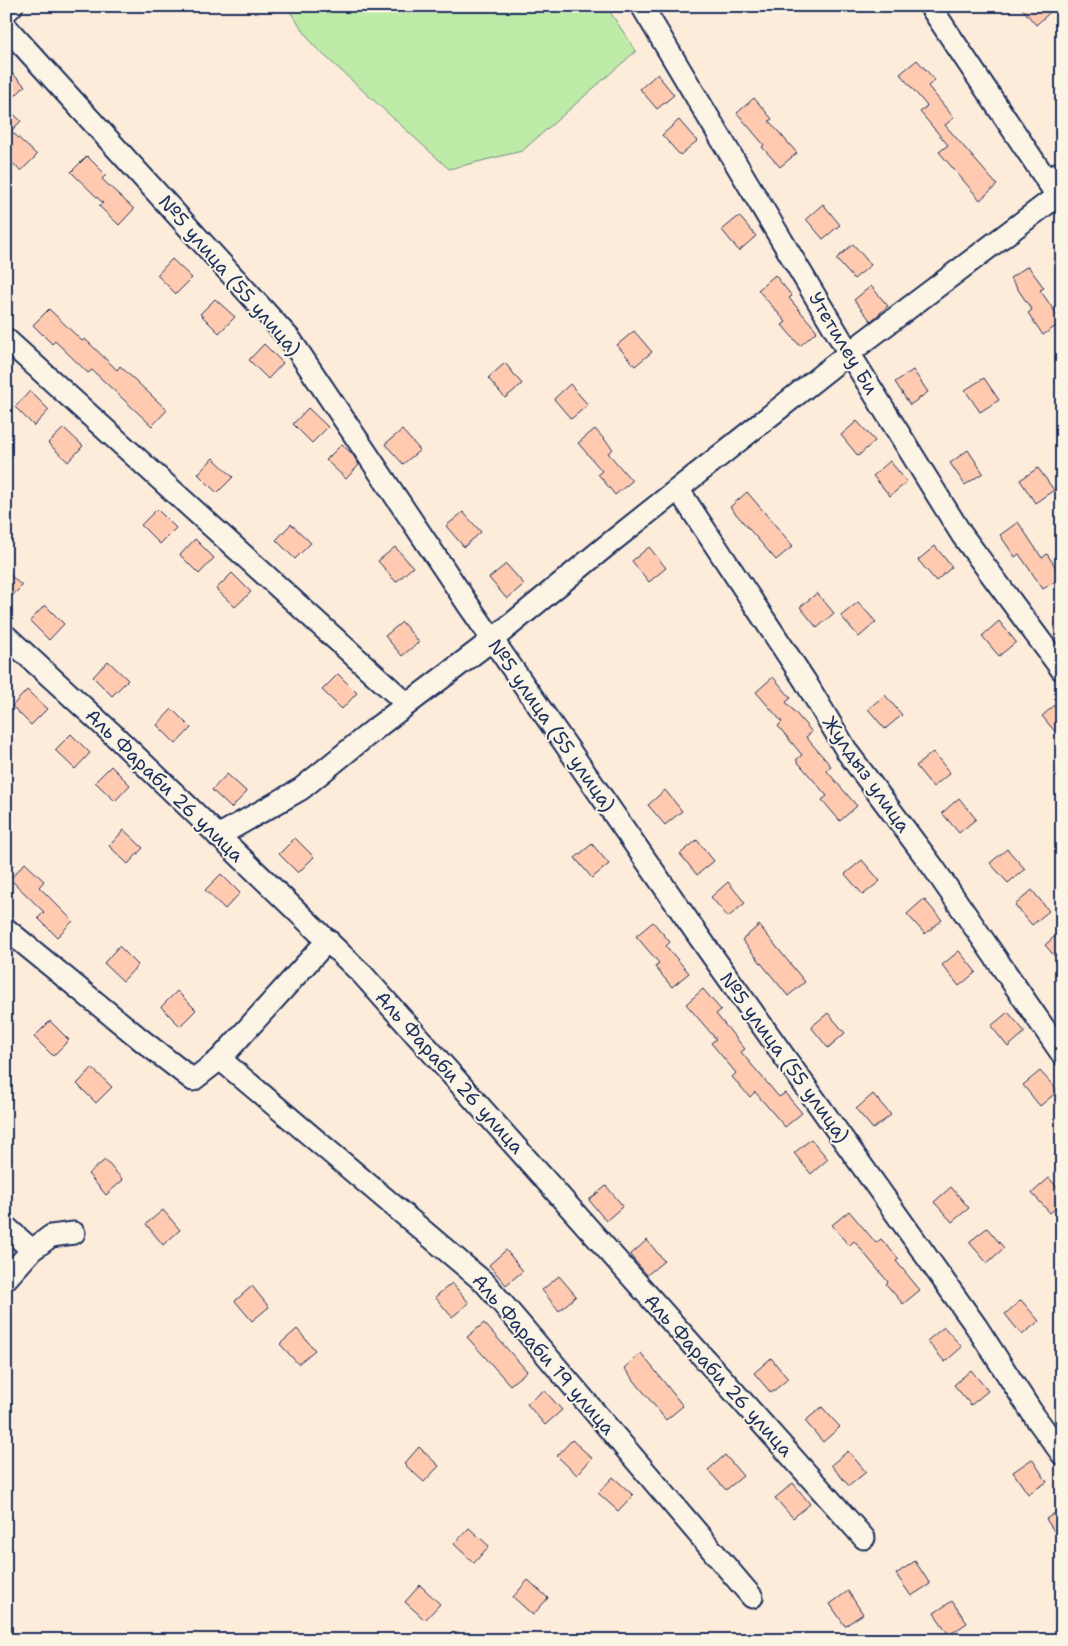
<svg xmlns="http://www.w3.org/2000/svg" width="1068" height="1646" font-family="'Shantell Sans',sans-serif">
	<rect width="100%" height="100%" fill="#fdecda"/>
	<filter id="ink" filterUnits="userSpaceOnUse"><feTurbulence type="fractalNoise" baseFrequency=".02" numOctaves="2"/><feDisplacementMap in="SourceGraphic" scale="10" xChannelSelector="R" yChannelSelector="G"/><feConvolveMatrix kernelMatrix="1 2 1 2 8 2 1 2 1" color-interpolation-filters="sRGB"/></filter>
	<g filter="url(#ink)">
		<!-- green -->
		<path fill="#bfeba8" stroke="#6d8d83" d="M 286,6 L 606,6 L 636,51 L 522,151 L 449,169 L 314,46 Z"/>
		<!-- building -->
		<path fill="#ffcab0" stroke="#1b2f5e" d="M 1020,6 L 1057,6 L 1036,25 Z
			M 917,60 L 935,80 L 928,86 L 954,118 L 945,125 L 997,185 L 980,200 L 939,152 L 948,145 L 920,112 L 927,106 L 900,74 Z
			M 6,67 L 25,86 L 6,105 Z
			M 657,74 L 674,95 L 657,109 L 640,89 Z
			M 754,98 L 772,119 L 769,121 L 797,153 L 780,167 L 762,147 L 764,145 L 737,113 Z
			M 6,107 L 21,121 L 11,131 L 37,155 L 21,171 L 6,157 Z
			M 679,120 L 697,141 L 680,155 L 662,135 Z
			M 87,156 L 106,175 L 102,179 L 134,209 L 119,225 L 99,206 L 103,203 L 71,172 Z
			M 823,204 L 840,225 L 823,239 L 806,219 Z
			M 739,216 L 756,236 L 739,251 L 722,230 Z
			M 853,244 L 871,265 L 854,279 L 836,259 Z
			M 172,259 L 192,278 L 176,294 L 157,275 Z
			M 1028,266 L 1044,288 L 1040,290 L 1062,322 L 1043,335 L 1028,313 L 1032,310 L 1010,278 Z
			M 775,275 L 792,296 L 789,298 L 817,331 L 800,346 L 782,325 L 786,322 L 758,290 Z
			M 871,286 L 888,306 L 871,321 L 854,300 Z
			M 215,299 L 235,317 L 219,333 L 200,314 Z
			M 49,309 L 82,341 L 85,339 L 117,370 L 120,366 L 167,410 L 152,426 L 92,370 L 88,373 L 55,341 L 52,344 L 33,325 Z
			M 634,331 L 652,352 L 635,366 L 617,345 Z
			M 264,344 L 283,363 L 268,379 L 249,360 Z
			M 505,363 L 522,384 L 505,398 L 488,378 Z
			M 913,370 L 928,392 L 910,405 L 895,382 Z
			M 984,378 L 999,400 L 980,412 L 965,390 Z
			M 570,384 L 588,405 L 571,419 L 554,399 Z
			M 30,391 L 49,410 L 34,426 L 15,407 Z
			M 308,408 L 328,427 L 312,443 L 293,424 Z
			M 857,421 L 875,441 L 858,456 L 841,435 Z
			M 64,428 L 83,446 L 68,462 L 48,443 Z
			M 595,429 L 613,449 L 608,453 L 632,481 L 615,495 L 598,474 L 602,471 L 578,443 Z
			M 402,430 L 420,450 L 403,464 L 385,444 Z
			M 342,444 L 353,455 L 359,465 L 346,479 L 326,460 Z
			M 968,450 L 983,473 L 965,485 L 950,463 Z
			M 213,458 L 233,477 L 217,493 L 198,474 Z
			M 890,461 L 907,482 L 890,496 L 873,476 Z
			M 1038,468 L 1054,490 L 1035,503 L 1020,480 Z
			M 747,492 L 793,546 L 776,560 L 730,507 Z
			M 157,509 L 176,528 L 160,544 L 141,525 Z
			M 463,512 L 481,532 L 464,547 L 446,526 Z
			M 1018,522 L 1042,558 L 1047,554 L 1062,577 L 1043,589 L 1019,554 L 1015,557 L 1000,535 Z
			M 291,524 L 311,543 L 295,559 L 276,540 Z
			M 195,539 L 214,558 L 199,574 L 180,555 Z
			M 935,546 L 952,567 L 936,581 L 918,560 Z
			M 395,547 L 413,567 L 396,582 L 378,561 Z
			M 649,547 L 666,568 L 649,582 L 632,561 Z
			M 506,564 L 524,584 L 507,599 L 489,578 Z
			M 6,571 L 22,586 L 6,602 Z
			M 232,573 L 251,592 L 235,607 L 216,589 Z
			M 817,593 L 834,613 L 817,628 L 800,607 Z
			M 858,602 L 876,622 L 859,637 L 841,616 Z
			M 45,605 L 64,624 L 49,640 L 30,621 Z
			M 999,621 L 1016,642 L 999,656 L 982,636 Z
			M 402,622 L 419,642 L 402,656 L 385,636 Z
			M 108,661 L 128,680 L 112,696 L 93,677 Z
			M 338,674 L 357,693 L 342,709 L 322,690 Z
			M 773,677 L 791,698 L 786,702 L 812,732 L 806,737 L 831,766 L 826,770 L 857,806 L 840,821 L 822,800 L 827,796 L 796,760 L 802,755 L 778,726 L 782,722 L 756,692 Z
			M 27,690 L 47,709 L 31,725 L 12,706 Z
			M 885,695 L 902,715 L 885,729 L 868,709 Z
			M 1062,699 L 1062,740 L 1042,716 Z
			M 172,709 L 191,728 L 176,744 L 157,725 Z
			M 71,734 L 90,753 L 75,769 L 55,750 Z
			M 933,752 L 950,773 L 933,787 L 916,766 Z
			M 111,766 L 130,785 L 115,801 L 95,782 Z
			M 227,774 L 247,792 L 231,808 L 212,790 Z
			M 665,790 L 682,811 L 665,825 L 648,805 Z
			M 959,798 L 976,819 L 959,833 L 942,813 Z
			M 124,830 L 143,848 L 128,864 L 109,846 Z
			M 295,838 L 314,857 L 298,873 L 279,854 Z
			M 697,840 L 714,861 L 697,875 L 680,854 Z
			M 592,844 L 609,864 L 592,878 L 575,858 Z
			M 1007,849 L 1025,869 L 1008,883 L 990,863 Z
			M 862,860 L 880,881 L 863,895 L 845,874 Z
			M 25,863 L 44,881 L 39,887 L 73,921 L 57,937 L 38,918 L 44,912 L 10,879 Z
			M 221,874 L 240,893 L 225,909 L 205,890 Z
			M 728,882 L 745,903 L 728,917 L 711,897 Z
			M 1032,890 L 1049,911 L 1032,925 L 1015,905 Z
			M 924,899 L 942,920 L 925,934 L 907,914 Z
			M 653,922 L 670,942 L 666,946 L 689,973 L 672,987 L 655,967 L 659,963 L 636,936 Z
			M 759,925 L 805,982 L 788,996 L 742,940 Z
			M 1062,930 L 1062,965 L 1045,945 Z
			M 119,946 L 138,965 L 123,981 L 104,963 Z
			M 959,951 L 976,972 L 959,986 L 942,965 Z
			M 703,989 L 721,1010 L 716,1014 L 745,1049 L 741,1052 L 779,1097 L 785,1093 L 802,1113 L 785,1127 L 755,1092 L 750,1097 L 732,1077 L 736,1073 L 711,1043 L 716,1039 L 686,1004 Z
			M 177,991 L 196,1010 L 180,1026 L 161,1007 Z
			M 1008,1012 L 1025,1032 L 1008,1047 L 991,1026 Z
			M 828,1013 L 845,1033 L 828,1048 L 811,1027 Z
			M 50,1021 L 69,1040 L 53,1056 L 34,1037 Z
			M 92,1068 L 112,1087 L 96,1103 L 77,1084 Z
			M 1040,1071 L 1058,1091 L 1040,1106 L 1023,1085 Z
			M 873,1094 L 891,1115 L 873,1129 L 856,1109 Z
			M 811,1139 L 828,1159 L 811,1174 L 794,1153 Z
			M 105,1160 L 123,1180 L 106,1195 L 88,1174 Z
			M 1049,1178 L 1062,1193 L 1062,1203 L 1050,1213 L 1032,1193 Z
			M 606,1186 L 623,1206 L 606,1221 L 589,1200 Z
			M 951,1187 L 969,1208 L 952,1222 L 934,1202 Z
			M 163,1210 L 180,1230 L 163,1245 L 146,1224 Z
			M 849,1211 L 876,1243 L 881,1239 L 899,1259 L 896,1261 L 920,1290 L 903,1304 L 886,1284 L 888,1282 L 854,1241 L 849,1246 L 832,1225 Z
			M 987,1228 L 1004,1248 L 987,1263 L 969,1242 Z
			M 647,1240 L 664,1261 L 647,1275 L 630,1255 Z
			M 506,1250 L 523,1271 L 506,1285 L 489,1265 Z
			M 559,1276 L 576,1296 L 559,1311 L 542,1290 Z
			M 452,1283 L 469,1303 L 452,1317 L 435,1297 Z
			M 252,1286 L 269,1307 L 252,1321 L 235,1301 Z
			M 1021,1300 L 1039,1321 L 1022,1335 L 1005,1314 Z
			M 484,1323 L 527,1371 L 510,1385 L 467,1337 Z
			M 944,1327 L 962,1347 L 945,1362 L 927,1341 Z
			M 297,1329 L 315,1350 L 298,1364 L 280,1344 Z
			M 641,1353 L 683,1406 L 666,1420 L 624,1368 Z
			M 771,1358 L 788,1379 L 771,1393 L 754,1373 Z
			M 971,1370 L 988,1391 L 971,1405 L 954,1385 Z
			M 544,1390 L 562,1410 L 545,1425 L 527,1404 Z
			M 822,1407 L 840,1427 L 823,1442 L 805,1421 Z
			M 572,1440 L 592,1458 L 577,1475 L 557,1456 Z
			M 419,1447 L 439,1466 L 424,1482 L 404,1464 Z
			M 848,1451 L 866,1472 L 849,1486 L 831,1465 Z
			M 725,1455 L 743,1476 L 726,1490 L 708,1470 Z
			M 1032,1459 L 1047,1482 L 1028,1494 L 1013,1472 Z
			M 613,1477 L 633,1495 L 618,1511 L 598,1493 Z
			M 793,1483 L 810,1504 L 793,1518 L 775,1498 Z
			M 1062,1508 L 1062,1543 L 1046,1519 Z
			M 469,1528 L 489,1546 L 474,1563 L 454,1544 Z
			M 915,1561 L 930,1584 L 911,1596 L 896,1574 Z
			M 528,1580 L 548,1598 L 533,1615 L 513,1597 Z
			M 420,1585 L 440,1604 L 425,1620 L 405,1602 Z
			M 848,1591 L 863,1614 L 845,1626 L 830,1604 Z
			M 952,1601 L 967,1623 L 949,1635 L 934,1613 Z"/>
		<g fill="none" stroke-linecap="round" stroke-linejoin="round">
			<defs>
				<path id="minor" d="M 642,6 L 849,353 L 962,535 L 1062,670
					M 930,6 L 1062,203
					M 6,12 L 12,6
					M 6,27 L 290,339 L 469,606 L 709,951 L 976,1326 L 1035,1417 L 1062,1454
					M 1046,180 L 1062,172
					M 6,339 L 407,704
					M 678,489 L 805,681 L 848,753 L 933,867 L 1062,1054
					M 6,636 L 118,739 L 363,975 L 864,1538
					M 218,836 L 301,789 L 380,725 L 492,640 L 605,547 L 849,353 L 1057,196
					M 6,929 L 144,1042 L 193,1080 L 220,1059
					M 328,940 L 220,1059 L 485,1283 L 752,1597
					M 6,1227 L 32,1250
					M 6,1279 L 32,1250 L 51,1236 L 74,1233"/>
			</defs>
			<!-- minor casing -->
			<use href="#minor" stroke="#1b2f5e" stroke-width="25"/>
			<!-- minor -->
			<use href="#minor" stroke="#fcf5e5" stroke-width="21"/>
		</g>
	</g>
	<g text-anchor="middle" stroke-width="4" stroke-linejoin="round" paint-order="stroke">
		<!-- street labels -->
		<g font-size="19" fill="#1b2f5e" stroke="#fcf5e5">
			<text transform="translate(230 275) rotate(49)" y="7">№5 улица (55 улица)</text>
			<text transform="translate(844 343) rotate(59)" y="7">Утетилеу Би</text>
			<text transform="translate(552 725) rotate(55)" y="7">№5 улица (55 улица)</text>
			<text transform="translate(867 774) rotate(55)" y="7">Жулдыз улица</text>
			<text transform="translate(165 785) rotate(44)" y="7">Аль Фараби 26 улица</text>
			<text transform="translate(785 1057) rotate(54)" y="7">№5 улица (55 улица)</text>
			<text transform="translate(450 1072) rotate(48)" y="7">Аль Фараби 26 улица</text>
			<text transform="translate(544 1354) rotate(49)" y="7">Аль Фараби 19 улица</text>
			<text transform="translate(719 1375) rotate(48)" y="7">Аль Фараби 26 улица</text>
		</g>
	</g>
	<!-- margin -->
	<rect width="1068" height="1646" fill="none" stroke="#fcf5e5" stroke-width="25"/>
	<rect x="12" y="12" width="1043" height="1621" fill="none" stroke="#1b2f5e" stroke-width="2" filter="url(#ink)"/>
</svg>
